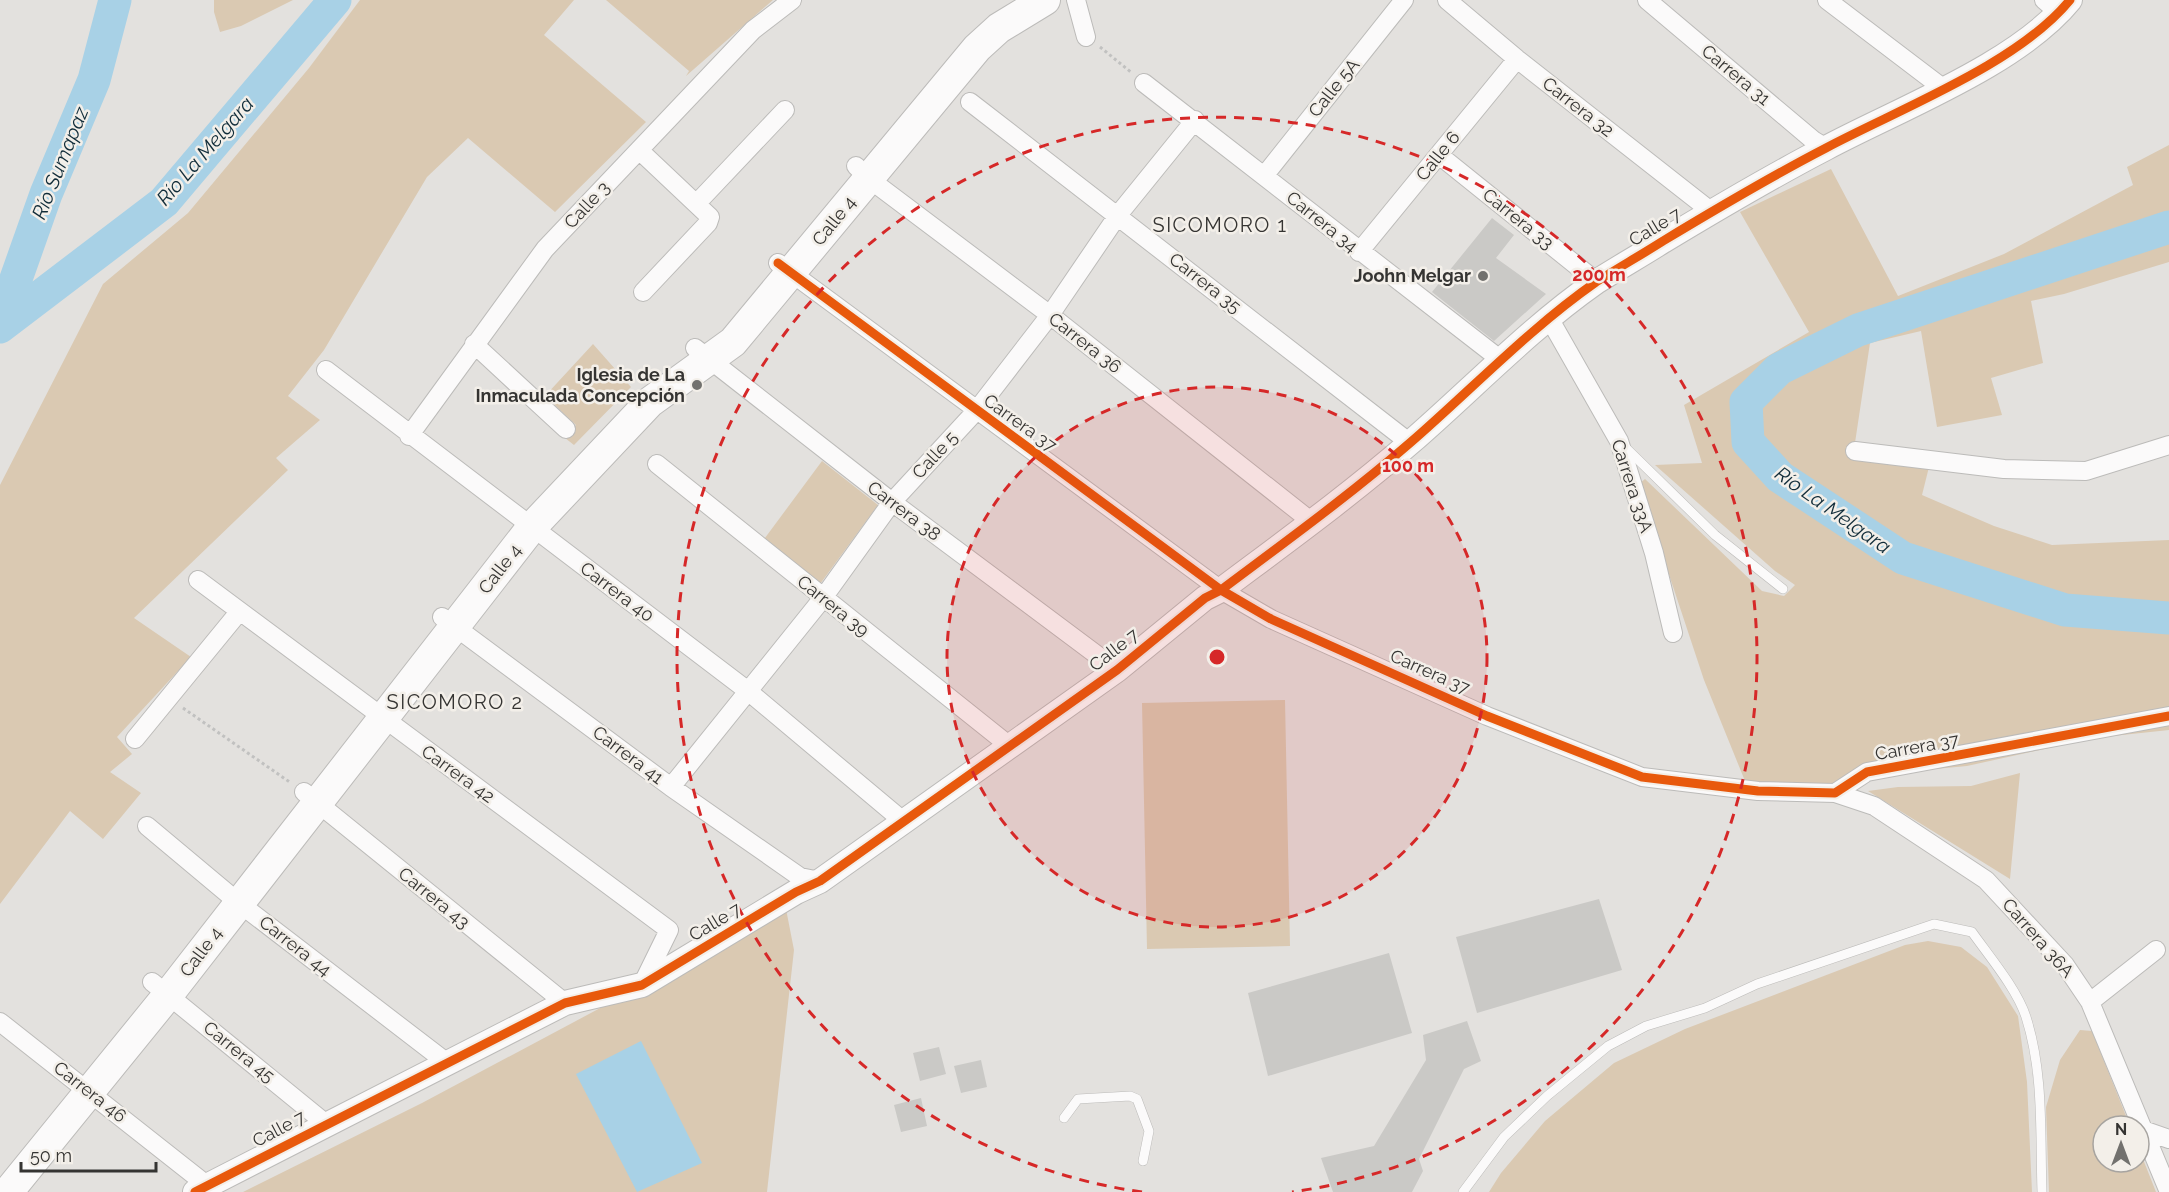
<svg xmlns="http://www.w3.org/2000/svg" width="2169" height="1192" font-family="Raleway,sans-serif">
	<rect width="100%" height="100%" fill="#e3e1de"/>
	<!-- green -->
	<path fill="#dac9b2" d="M 214,0 L 293,0 L 241,26 L 220,32 L 214,12 Z
		M 360,0 L 574,0 L 544,35 L 646,122 L 555,212 L 468,138 L 427,177 L 324,350 L 288,396 L 320,420 L 276,458 L 288,470 L 134,618 L 191,657 L 117,737 L 132,754 L 110,772 L 141,793 L 103,839 L 70,811 L 0,904 L 0,485 L 103,284 L 188,213 L 309,68 Z
		M 606,0 L 773,0 L 686,76 L 689,71 Z
		M 2169,145 L 2169,262 L 2064,294 L 2031,301 L 2043,363 L 1991,378 L 2002,415 L 1937,427 L 1921,331 L 1870,343 L 1853,456 L 1929,467 L 1922,495 L 1994,526 L 2052,545 L 2169,540 L 2169,730 L 2094,738 L 1967,766 L 1892,773 L 1830,788 L 1745,781 L 1704,680 L 1639,484 L 1645,479 L 1762,591 L 1784,596 L 1795,585 L 1775,571 L 1655,465 L 1702,463 L 1684,405 L 1809,332 L 1740,212 L 1831,169 L 1898,296 L 2004,254 L 2133,185 L 2127,167 Z
		M 593,344 L 631,387 L 574,445 L 565,438 L 576,425 L 545,396 Z
		M 822,461 L 878,505 L 820,584 L 762,542 Z
		M 1285,700 L 1290,946 L 1147,949 L 1142,703 Z
		M 2020,773 L 2010,879 L 1868,791 L 1898,787 L 1971,786 Z
		M 786,909 L 794,950 L 767,1192 L 243,1192 L 422,1103 Z
		M 1928,941 L 1961,947 L 1987,967 L 2018,1016 L 2027,1082 L 2032,1192 L 1489,1192 L 1501,1173 L 1545,1121 L 1614,1063 L 1685,1029 L 1905,945 Z
		M 2080,1030 L 2092,1031 L 2130,1126 L 2103,1126 L 2103,1162 L 2139,1162 L 2139,1149 L 2156,1192 L 2049,1192 L 2046,1107 L 2060,1060 Z"/>
	<!-- water -->
	<path fill="#a8d1e6" d="M 641,1041 L 702,1163 L 637,1192 L 576,1074 Z"/>
	<g fill="none" stroke-linecap="round" stroke-linejoin="round">
		<!-- river -->
		<path stroke="#a8d1e6" stroke-width="33" d="M 2169,227 L 1858,330 L 1779,369 L 1746,402 L 1748,442 L 1780,477 L 1903,558 L 2065,610 L 2169,618
			M 0,324 L 46,194 L 94,80 L 115,0
			M 0,327 L 164,202 L 335,0"/>
	</g>
	<!-- building -->
	<path fill="#cac9c6" d="M 1492,218 L 1514,235 L 1496,258 L 1546,294 L 1494,341 L 1432,292 Z
		M 1599,899 L 1622,970 L 1477,1013 L 1456,937 Z
		M 1389,953 L 1412,1033 L 1268,1076 L 1248,993 Z
		M 1467,1021 L 1481,1061 L 1464,1069 L 1419,1159 L 1423,1171 L 1412,1192 L 1333,1192 L 1321,1158 L 1374,1146 L 1426,1060 L 1423,1035 Z
		M 939,1047 L 946,1074 L 920,1081 L 913,1053 Z
		M 981,1060 L 987,1087 L 961,1093 L 954,1066 Z
		M 921,1098 L 927,1126 L 901,1132 L 894,1105 Z"/>
	<g fill="none" stroke-linecap="round" stroke-linejoin="round">
		<defs>
			<path id="service" d="M 1625,447 L 1715,535 L 1783,589
				M 1064,1118 L 1078,1099 L 1130,1096 L 1137,1099 L 1149,1131 L 1143,1161
				M 1463,1192 L 1504,1137 L 1547,1096 L 1608,1046 L 1646,1026 L 1705,1008 L 1757,984 L 1934,924 L 1972,932 C 1989,956 2017,989 2026,1017 C 2044,1073 2040,1134 2042,1192"/>
			<path id="minor" d="M 1076,0 L 1086,37
				M 1447,0 L 1517,59 L 1712,212
				M 1647,0 L 1813,140 L 1826,148
				M 1827,0 L 1944,89
				M 2044,0 L 2059,13
				M 1144,83 L 1501,360
				M 970,102 L 1410,443
				M 639,150 L 710,217 L 708,223 L 643,292
				M 1439,155 L 1597,282
				M 856,166 L 868,178 L 1050,315 L 1312,522
				M 1264,176 L 1404,0
				M 697,203 L 785,110
				M 1359,252 L 1517,59
				M 778,263 L 1221,590 L 1271,619 L 1487,716 L 1642,777 L 1758,791 L 1835,793 L 1867,772 L 2169,716
				M 1549,318 L 1619,441 L 1654,553 L 1673,633
				M 474,344 L 566,429
				M 695,348 L 892,502 L 1117,670
				M 326,370 L 748,691 L 903,821
				M 409,436 L 545,249 L 753,30 L 792,0
				M 1855,451 L 2004,469 L 2086,471 L 2169,445
				M 657,464 L 1011,747
				M 198,580 L 669,930 L 642,985
				M 442,617 L 671,787 L 800,877 L 820,881
				M 135,739 L 239,612
				M 671,787 L 823,598 L 892,502 L 976,411 L 1050,315 L 1118,215 L 1195,120
				M 304,792 L 565,1003
				M 1835,793 L 1874,806 L 1986,880 L 2065,965 L 2090,1002 L 2169,1192
				M 147,826 L 239,903 L 446,1062
				M 152,982 L 325,1123
				M 2090,1002 L 2156,950
				M 0,1022 L 208,1186
				M 2143,1130 L 2169,1139"/>
			<path id="tertiary" d="M 195,1192 L 565,1003 L 642,985 L 796,892 L 820,881 L 1117,670 L 1205,598 L 1221,590 C 1285,542 1350,495 1411,442 C 1472,389 1529,329 1596,282 C 1618,268 1641,255 1663,241 C 1716,209 1770,177 1826,148 C 1899,109 2018,64 2070,0"/>
			<path id="primary" d="M 8,1192 L 168,995 L 532,527 L 650,402 L 733,342 L 977,48 L 999,28 L 1045,0"/>
		</defs>
		<!-- service casing -->
		<use href="#service" stroke="#bcbbb9" stroke-width="10"/>
		<!-- minor casing -->
		<use href="#minor" stroke="#bcbbb9" stroke-width="20"/>
		<!-- tertiary casing -->
		<use href="#tertiary" stroke="#bcbbb9" stroke-width="26"/>
		<!-- primary casing -->
		<use href="#primary" stroke="#bcbbb9" stroke-width="32"/>
		<!-- path -->
		<path stroke="#c1c1c0" stroke-width="3" stroke-dasharray="3 3" stroke-linecap="butt" d="M 1100,47 L 1132,73
			M 183,708 L 291,783"/>
		<!-- service -->
		<use href="#service" stroke="#fbfafa" stroke-width="9"/>
		<!-- minor -->
		<use href="#minor" stroke="#fbfafa" stroke-width="18"/>
		<!-- tertiary -->
		<use href="#tertiary" stroke="#fbfafa" stroke-width="24"/>
		<!-- primary -->
		<use href="#primary" stroke="#fbfafa" stroke-width="30"/>
		<defs>
			<path id="cycleway" d="M 778,263 L 1221,590 L 1271,619 L 1487,716 L 1642,777 L 1758,791 L 1835,793 L 1867,772 L 2169,716
				M 195,1192 L 565,1003 L 642,985 L 796,892 L 820,881 L 1117,670 L 1205,598 L 1221,590 C 1285,542 1350,495 1411,442 C 1472,389 1529,329 1596,282 C 1618,268 1641,255 1663,241 C 1716,209 1770,177 1826,148 C 1899,109 2018,64 2070,0"/>
		</defs>
		<!-- cycleway casing -->
		<use href="#cycleway" stroke="#f3efe9" stroke-width="13"/>
		<!-- cycleway -->
		<use href="#cycleway" stroke="#e8590c" stroke-width="9"/>
	</g>
	<!-- distance rings -->
	<circle cx="1217" cy="657" r="270" fill="#d62828" fill-opacity=".12"/>
	<g fill="none" stroke="#d62828" stroke-width="3" stroke-dasharray="10 8">
		<circle cx="1217" cy="657" r="270"/>
		<path d="M1142 1192A540 540 0 1 1 1292 1192"/>
	</g>
	<!-- markers -->
	<g fill="#72716e" stroke="#f3efe9" stroke-width="2">
		<circle cx="1483" cy="276" r="6"/>
		<circle cx="697" cy="385" r="6"/>
	</g>
	<g text-anchor="middle" stroke-width="5" stroke-linejoin="round" paint-order="stroke">
		<!-- street labels -->
		<g font-size="18" fill="#353432" stroke="#f3efe9">
			<text transform="translate(1736 75) rotate(40)" y="6">Carrera 31</text>
			<text transform="translate(1334 88) rotate(-51)" y="6">Calle 5A</text>
			<text transform="translate(1578 107) rotate(38)" y="6">Carrera 32</text>
			<text transform="translate(1438 156) rotate(-51)" y="6">Calle 6</text>
			<text transform="translate(587 205) rotate(-47)" y="6">Calle 3</text>
			<text transform="translate(1518 219) rotate(39)" y="6">Carrera 33</text>
			<text transform="translate(834 221) rotate(-51)" y="6">Calle 4</text>
			<text transform="translate(1322 222) rotate(39)" y="6">Carrera 34</text>
			<text transform="translate(1655 227) rotate(-31)" y="6">Calle 7</text>
			<text transform="translate(1205 283) rotate(38)" y="6">Carrera 35</text>
			<text transform="translate(1085 343) rotate(38)" y="6">Carrera 36</text>
			<text transform="translate(1020 423) rotate(36)" y="6">Carrera 37</text>
			<text transform="translate(935 455) rotate(-47)" y="6">Calle 5</text>
			<text transform="translate(1632 486) rotate(72)" y="6">Carrera 33A</text>
			<text transform="translate(904 511) rotate(37)" y="6">Carrera 38</text>
			<text transform="translate(500 569) rotate(-52)" y="6">Calle 4</text>
			<text transform="translate(617 592) rotate(37)" y="6">Carrera 40</text>
			<text transform="translate(833 606) rotate(39)" y="6">Carrera 39</text>
			<text transform="translate(1114 650) rotate(-38)" y="6">Calle 7</text>
			<text transform="translate(1430 672) rotate(24)" y="6">Carrera 37</text>
			<text transform="translate(1917 747) rotate(-10)" y="6">Carrera 37</text>
			<text transform="translate(628 755) rotate(37)" y="6">Carrera 41</text>
			<text transform="translate(458 774) rotate(36)" y="6">Carrera 42</text>
			<text transform="translate(434 898) rotate(39)" y="6">Carrera 43</text>
			<text transform="translate(715 922) rotate(-31)" y="6">Calle 7</text>
			<text transform="translate(2038 938) rotate(49)" y="6">Carrera 36A</text>
			<text transform="translate(295 946) rotate(38)" y="6">Carrera 44</text>
			<text transform="translate(201 952) rotate(-53)" y="6">Calle 4</text>
			<text transform="translate(239 1052) rotate(39)" y="6">Carrera 45</text>
			<text transform="translate(90 1092) rotate(38)" y="6">Carrera 46</text>
			<text transform="translate(279 1129) rotate(-28)" y="6">Calle 7</text>
		</g>
		<!-- poi labels -->
		<g font-size="18" font-weight="bold" fill="#353432" stroke="#f3efe9" text-anchor="end">
			<text x="1471" y="282">Joohn Melgar</text>
			<text x="685" y="381">Iglesia de La<tspan x="685" dy="21">Inmaculada Concepción</tspan></text>
		</g>
		<!-- water labels -->
		<g font-size="20" font-style="italic" fill="#112d3a" stroke="#f3efe9">
			<text transform="translate(205 151) rotate(-49)" y="7">Río La Melgara</text>
			<text transform="translate(60 163) rotate(-68)" y="7">Río Sumapaz</text>
			<text transform="translate(1833 510) rotate(35)" y="7">Río La Melgara</text>
		</g>
		<!-- neighbourhood labels -->
		<g font-size="20" letter-spacing="1.5" fill="#353432" stroke="#f3efe9">
			<text x="1220" y="232">SICOMORO 1</text>
			<text x="455" y="709">SICOMORO 2</text>
		</g>
	</g>
	<circle cx="1217" cy="657" r="9" fill="#d62828" stroke="#f3efe9" stroke-width="3"/>
	<g font-size="18" text-anchor="middle" font-weight="bold" fill="#d62828" stroke="#f3efe9" stroke-width="5" stroke-linejoin="round" paint-order="stroke">
		<text x="1599" y="281">200 m</text>
		<text x="1408" y="472">100 m</text>
	</g>
	<!-- north arrow -->
	<g transform="translate(2121 1144)"><circle r="28" fill="#f3efe9" stroke="#a7a4a0" stroke-width="1.5"/>
	<path d="M0-4.5L10 22L0 15L-10 22Z" fill="#72716e"/>
	<text y="-9" font-size="16" font-weight="bold" text-anchor="middle" fill="#353432">N</text>
	</g>
	<!-- scale -->
	<path d="M21 1162v9h135v-9" fill="none" stroke="#353432" stroke-width="3"/>
	<text x="30" y="1162" font-size="18" fill="#353432" stroke="#f3efe9" stroke-width="4.5" paint-order="stroke">50 m</text>
</svg>
